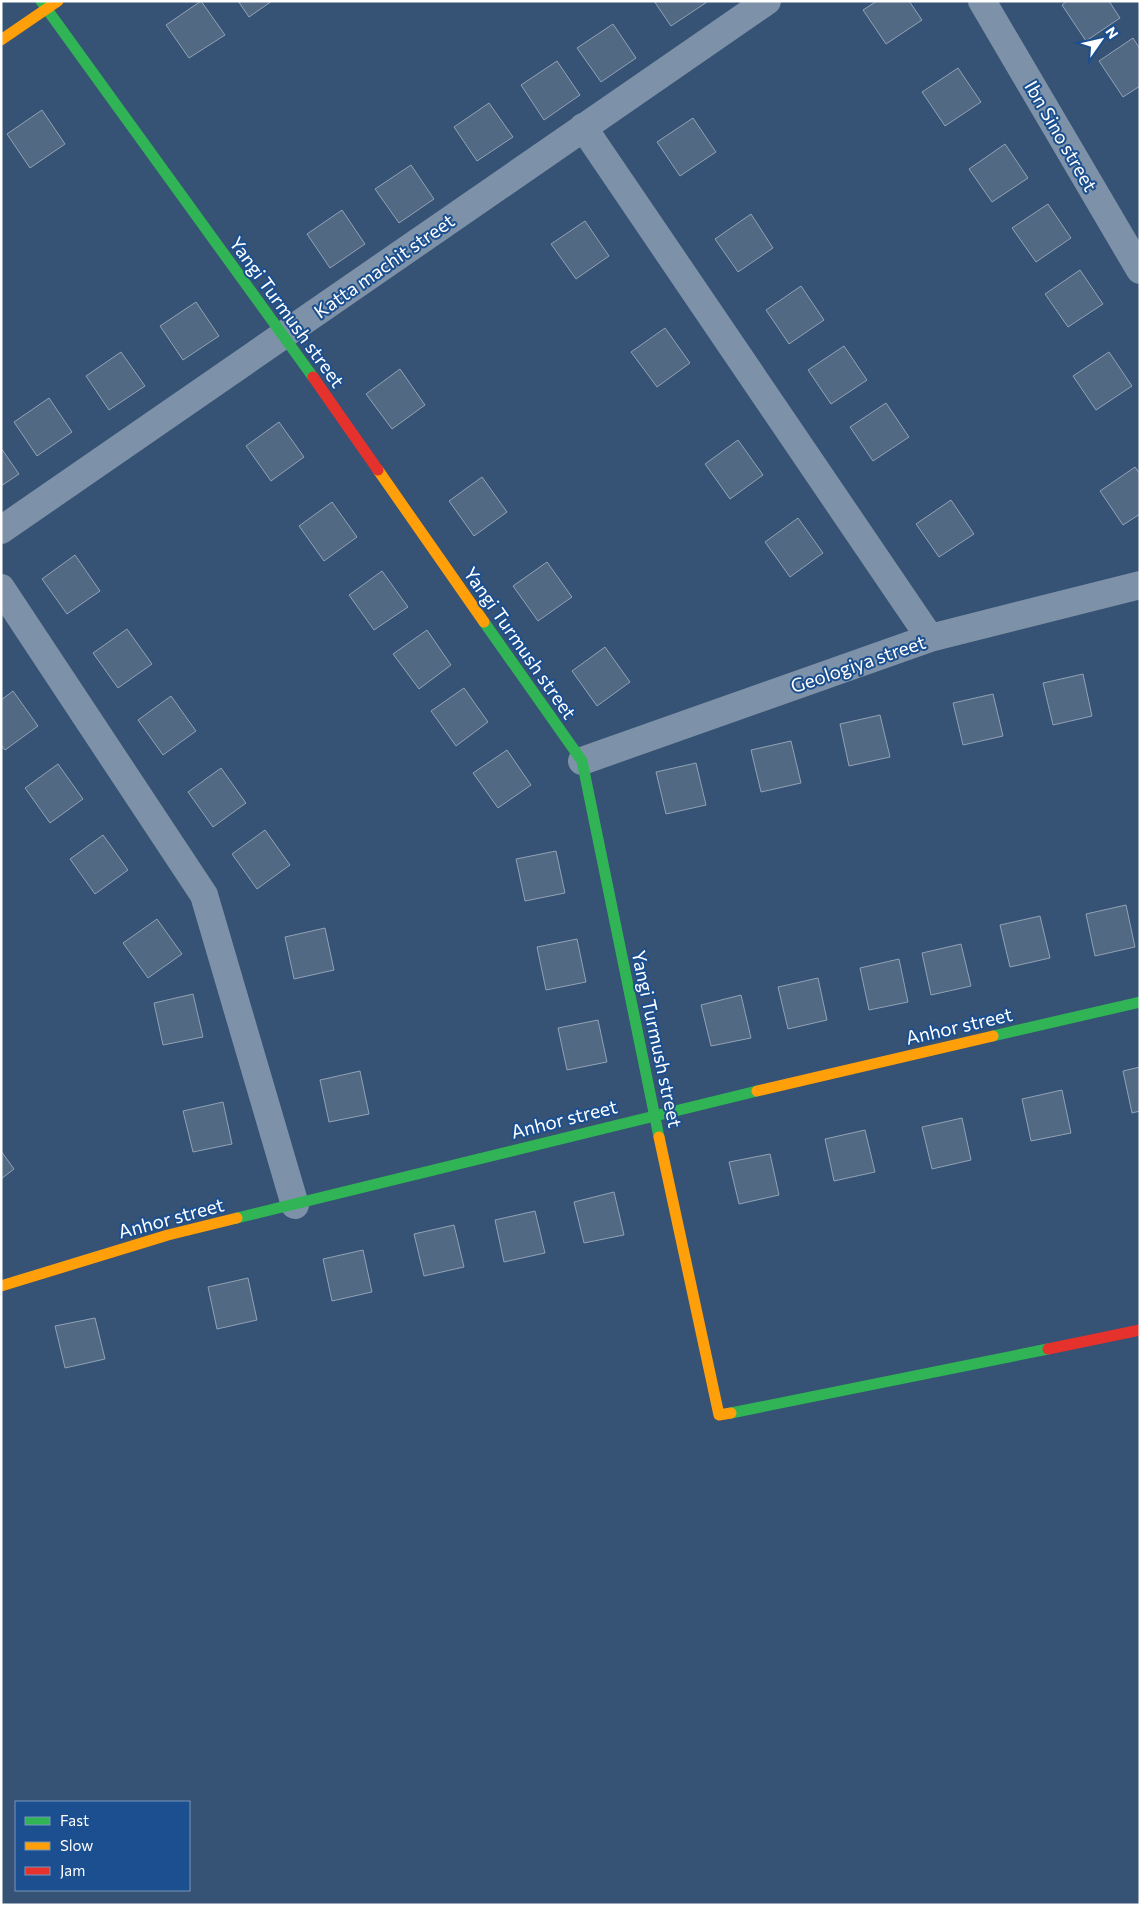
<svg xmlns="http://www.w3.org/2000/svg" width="1141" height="1906" font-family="Commissioner,sans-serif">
	<rect width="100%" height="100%" fill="#365274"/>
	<!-- building -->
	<path fill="#526984" stroke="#92a2b6" d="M 201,1 L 225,35 L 189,58 L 166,25 Z
		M 238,1 L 272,1 L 249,17 Z
		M 654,1 L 707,1 L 707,2 L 671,26 Z
		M 877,1 L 909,1 L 922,20 L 886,44 L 863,10 Z
		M 1067,1 L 1109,1 L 1120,18 L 1086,41 L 1062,5 Z
		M 613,24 L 636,58 L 601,82 L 577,48 Z
		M 1133,38 L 1140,49 L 1140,86 L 1123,97 L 1099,61 Z
		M 557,61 L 580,95 L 544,120 L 521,85 Z
		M 958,68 L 981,102 L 945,126 L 922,92 Z
		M 489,103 L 513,137 L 477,161 L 454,127 Z
		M 42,110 L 65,144 L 30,168 L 7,134 Z
		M 693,118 L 716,152 L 680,176 L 657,142 Z
		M 1005,144 L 1028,178 L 992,202 L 969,169 Z
		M 411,165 L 434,199 L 399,223 L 375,189 Z
		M 1048,204 L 1071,238 L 1036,262 L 1012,228 Z
		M 342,210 L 365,244 L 330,268 L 307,234 Z
		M 751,214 L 773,248 L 738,272 L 715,239 Z
		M 585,221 L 609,256 L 576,279 L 551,244 Z
		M 1080,270 L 1103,304 L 1068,327 L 1045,294 Z
		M 801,286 L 824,320 L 789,344 L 766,310 Z
		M 196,302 L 219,336 L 183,360 L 160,326 Z
		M 665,328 L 690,363 L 657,387 L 631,352 Z
		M 844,346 L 867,380 L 831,404 L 808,370 Z
		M 121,352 L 145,386 L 109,410 L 86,376 Z
		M 1109,352 L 1132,386 L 1096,410 L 1073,376 Z
		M 400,369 L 425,405 L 392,429 L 366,394 Z
		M 49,398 L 72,432 L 37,456 L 14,422 Z
		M 886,403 L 909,437 L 873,461 L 850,427 Z
		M 279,422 L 304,457 L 271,481 L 246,446 Z
		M 738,440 L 763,475 L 730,499 L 705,464 Z
		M 1,448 L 19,474 L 1,486 Z
		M 1135,467 L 1140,474 L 1140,514 L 1123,525 L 1100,491 Z
		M 482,477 L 507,512 L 474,536 L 449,501 Z
		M 951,500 L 974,534 L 939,557 L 916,524 Z
		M 332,502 L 357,537 L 324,561 L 299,526 Z
		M 798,518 L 823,553 L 790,577 L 765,542 Z
		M 75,555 L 100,591 L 67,614 L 42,579 Z
		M 547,562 L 572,597 L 538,621 L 513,586 Z
		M 382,571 L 408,607 L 374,630 L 349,595 Z
		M 127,629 L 152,664 L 118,688 L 93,653 Z
		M 427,630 L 451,665 L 419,689 L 393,654 Z
		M 605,647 L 630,682 L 597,706 L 572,671 Z
		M 1083,674 L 1092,716 L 1053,725 L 1043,683 Z
		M 464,688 L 488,722 L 456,746 L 431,711 Z
		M 13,691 L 38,726 L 5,750 L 1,745 L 1,700 Z
		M 993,694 L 1003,736 L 963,745 L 953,703 Z
		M 171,696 L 196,731 L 163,755 L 138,720 Z
		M 880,715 L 890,757 L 849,766 L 840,724 Z
		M 791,741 L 801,783 L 761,792 L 751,750 Z
		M 507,750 L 531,785 L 498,808 L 473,773 Z
		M 696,763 L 706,805 L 666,814 L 656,772 Z
		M 58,764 L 83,799 L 50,823 L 25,788 Z
		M 221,768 L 246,803 L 213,827 L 188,792 Z
		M 265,830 L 290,865 L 257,889 L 232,854 Z
		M 103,835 L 128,870 L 95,894 L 70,859 Z
		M 556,851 L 565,893 L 525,901 L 516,859 Z
		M 1126,905 L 1135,947 L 1095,956 L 1086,914 Z
		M 1040,916 L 1050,958 L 1010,967 L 1000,925 Z
		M 157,919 L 182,954 L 148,978 L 123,943 Z
		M 325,928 L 334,970 L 294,979 L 285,937 Z
		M 577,939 L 586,982 L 546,990 L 537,947 Z
		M 961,944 L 971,986 L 931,995 L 922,953 Z
		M 899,959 L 908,1002 L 869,1010 L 860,968 Z
		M 818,978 L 827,1020 L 788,1029 L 778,987 Z
		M 193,994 L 203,1037 L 163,1045 L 154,1003 Z
		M 741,995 L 751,1038 L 711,1046 L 701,1005 Z
		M 598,1020 L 607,1062 L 567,1070 L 558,1028 Z
		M 1140,1067 L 1140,1111 L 1132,1113 L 1123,1071 Z
		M 360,1071 L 369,1114 L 329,1122 L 320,1080 Z
		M 1062,1090 L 1071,1133 L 1031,1141 L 1022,1099 Z
		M 223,1102 L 232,1144 L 193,1152 L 183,1111 Z
		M 962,1118 L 971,1160 L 932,1169 L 922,1127 Z
		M 865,1130 L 875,1172 L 834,1181 L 825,1139 Z
		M 1,1151 L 14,1169 L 1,1179 Z
		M 770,1154 L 779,1195 L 739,1204 L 729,1162 Z
		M 614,1192 L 624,1235 L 584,1243 L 574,1202 Z
		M 535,1211 L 545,1253 L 504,1262 L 495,1220 Z
		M 454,1225 L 464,1267 L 424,1276 L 414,1234 Z
		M 363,1250 L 372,1292 L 332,1301 L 323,1259 Z
		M 248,1278 L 257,1320 L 217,1329 L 208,1287 Z
		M 95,1318 L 105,1359 L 65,1368 L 55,1326 Z"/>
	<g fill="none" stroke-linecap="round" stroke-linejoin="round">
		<!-- street -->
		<path stroke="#7d92a8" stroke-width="28" d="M 982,1 L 1140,270
			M 583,127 L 930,638
			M 1,530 L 767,1
			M 1,588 L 204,895 L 295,1205
			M 582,761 L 930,638 L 1140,585"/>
		<!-- fast -->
		<path stroke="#30b455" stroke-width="11" d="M 41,1 L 313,377
			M 484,622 L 582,761 L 659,1137
			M 993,1036 L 1140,1002
			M 237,1218 L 757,1091
			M 731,1413 L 1048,1349"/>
		<!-- slow -->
		<path stroke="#ff9f0a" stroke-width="11" d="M 1,40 L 58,1
			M 378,470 L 484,622
			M 757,1091 L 993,1036
			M 659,1137 L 719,1415 L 731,1413
			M 1,1286 L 168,1235 L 237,1218"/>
		<!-- jam -->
		<path stroke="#e5322d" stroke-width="11" d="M 313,377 L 378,470
			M 1048,1349 L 1140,1330"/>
	</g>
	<g text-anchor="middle" stroke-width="4" stroke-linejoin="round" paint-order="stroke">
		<!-- street labels -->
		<g font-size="19" fill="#fff" stroke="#1b4f8f">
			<text transform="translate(1061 136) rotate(60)" y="7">Ibn Sino street</text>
			<text transform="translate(384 266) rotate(-35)" y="7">Katta machit street</text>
			<text transform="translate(287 312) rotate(54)" y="7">Yangi Turmush street</text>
			<text transform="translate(520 643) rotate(55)" y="7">Yangi Turmush street</text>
			<text transform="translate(858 664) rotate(-19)" y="7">Geologiya street</text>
			<text transform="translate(959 1026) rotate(-13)" y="7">Anhor street</text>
			<text transform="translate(657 1039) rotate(78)" y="7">Yangi Turmush street</text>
			<text transform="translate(564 1119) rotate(-14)" y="7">Anhor street</text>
			<text transform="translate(171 1218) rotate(-15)" y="7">Anhor street</text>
		</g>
	</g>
	<!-- border -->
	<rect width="1141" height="1906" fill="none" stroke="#ffffff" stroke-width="5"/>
	<!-- legend -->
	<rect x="15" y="1801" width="175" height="90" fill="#1b4f8f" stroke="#7695bc"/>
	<rect x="25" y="1817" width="25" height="8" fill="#30b455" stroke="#7695bc"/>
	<text x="60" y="1826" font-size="15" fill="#ffffff">Fast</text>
	<rect x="25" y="1842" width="25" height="8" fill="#ff9f0a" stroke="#7695bc"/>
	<text x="60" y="1851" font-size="15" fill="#ffffff">Slow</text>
	<rect x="25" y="1867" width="25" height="8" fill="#e5322d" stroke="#7695bc"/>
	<text x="60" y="1876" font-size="15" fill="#ffffff">Jam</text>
	<!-- north arrow -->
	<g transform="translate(1101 40) rotate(56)" stroke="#1b4f8f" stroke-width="4" paint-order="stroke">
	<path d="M0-4L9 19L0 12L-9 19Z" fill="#ffffff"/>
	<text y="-8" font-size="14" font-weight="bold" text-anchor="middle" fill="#ffffff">N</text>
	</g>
</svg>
